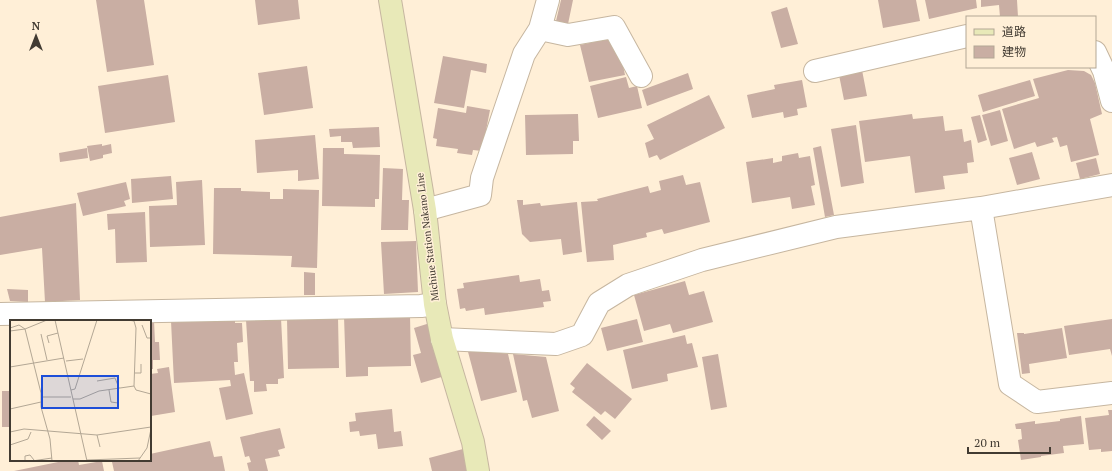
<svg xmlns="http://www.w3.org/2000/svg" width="1112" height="471" font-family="'PT Serif','Noto Sans JP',serif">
	<rect width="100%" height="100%" fill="#ffefd7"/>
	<!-- building -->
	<path fill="#c9aea3" d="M 96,0 L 144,0 L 154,65 L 107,72 Z
		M 255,0 L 298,0 L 300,19 L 258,25 Z
		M 561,0 L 573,0 L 568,24 L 556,21 Z
		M 878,0 L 916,0 L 920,21 L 883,28 Z
		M 925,0 L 976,0 L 977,8 L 929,19 Z
		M 981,0 L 1017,0 L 1018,17 L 1000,17 L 999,5 L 981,7 Z
		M 787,7 L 798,44 L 781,48 L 771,12 Z
		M 617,37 L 625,75 L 589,82 L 580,45 Z
		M 443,56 L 487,64 L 486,73 L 471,70 L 464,108 L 434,103 Z
		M 307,66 L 313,108 L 264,115 L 258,73 Z
		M 862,70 L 867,96 L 844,100 L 839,75 Z
		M 1068,70 L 1084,71 L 1091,75 L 1095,83 L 1102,114 L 1090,119 L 1099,155 L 1071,162 L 1067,145 L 1060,147 L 1057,137 L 1052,138 L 1054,142 L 1037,147 L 1035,142 L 1014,149 L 1002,109 L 1039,98 L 1033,79 Z
		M 688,73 L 693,89 L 647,106 L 642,90 Z
		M 168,75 L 175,122 L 105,133 L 98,86 Z
		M 626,77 L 629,88 L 637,86 L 642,108 L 598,118 L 590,86 Z
		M 802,80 L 807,107 L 797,109 L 798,115 L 784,118 L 783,112 L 752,118 L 747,95 L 775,89 L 774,85 Z
		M 1030,80 L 1035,96 L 983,112 L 978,95 Z
		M 709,95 L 725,128 L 660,160 L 657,155 L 649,158 L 645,143 L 654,139 L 647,125 Z
		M 467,106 L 490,110 L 482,151 L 473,150 L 472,155 L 457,153 L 458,149 L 436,146 L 437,139 L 433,138 L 438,108 L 466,113 Z
		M 1000,110 L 1008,141 L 991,146 L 982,115 Z
		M 578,114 L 579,141 L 573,141 L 573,154 L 526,155 L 525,115 Z
		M 912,114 L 913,119 L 943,116 L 945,131 L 962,129 L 964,142 L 971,140 L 974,162 L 967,163 L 968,173 L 943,176 L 945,189 L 915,193 L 910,156 L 865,162 L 859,121 Z
		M 980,115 L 987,140 L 978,143 L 971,117 Z
		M 856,125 L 864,183 L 841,187 L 831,129 Z
		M 379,127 L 380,147 L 353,148 L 352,142 L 341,142 L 341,136 L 330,137 L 329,129 Z
		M 315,135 L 319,179 L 298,181 L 298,170 L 257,173 L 255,140 Z
		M 102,144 L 102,146 L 111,144 L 112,153 L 103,155 L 103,158 L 90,161 L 87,146 Z
		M 821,146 L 834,215 L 825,217 L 813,148 Z
		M 87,148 L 88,158 L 60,162 L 59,153 Z
		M 323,148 L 344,148 L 344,154 L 380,155 L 379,199 L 375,199 L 375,207 L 322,206 Z
		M 1032,152 L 1040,179 L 1017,185 L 1009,158 Z
		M 798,153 L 799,158 L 810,156 L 815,185 L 811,186 L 815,205 L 792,209 L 790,197 L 752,203 L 746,162 L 773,158 L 773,163 L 782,161 L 782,156 Z
		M 1096,158 L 1100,174 L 1080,179 L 1076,163 Z
		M 383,168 L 403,169 L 402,200 L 409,200 L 408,230 L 381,230 Z
		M 683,175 L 686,185 L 700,182 L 710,222 L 664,234 L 662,229 L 646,233 L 647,237 L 613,245 L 614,260 L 587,262 L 581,202 L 598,201 L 597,199 L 648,186 L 650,193 L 661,190 L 659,181 Z
		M 171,176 L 173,199 L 132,203 L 131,179 Z
		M 202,180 L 205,245 L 150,247 L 149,206 L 177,205 L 176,182 Z
		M 126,182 L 130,199 L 124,201 L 126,206 L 83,216 L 77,193 Z
		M 214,188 L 241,188 L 241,191 L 270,192 L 270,199 L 283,199 L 283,189 L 319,190 L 317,268 L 291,267 L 292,256 L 213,254 Z
		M 517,200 L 523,200 L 523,205 L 540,203 L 541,206 L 577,202 L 582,252 L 563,255 L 561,239 L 530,242 L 522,234 Z
		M 76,203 L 80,300 L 45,302 L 42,248 L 0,255 L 0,217 Z
		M 145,212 L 147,262 L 116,263 L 115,229 L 108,230 L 107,214 Z
		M 416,241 L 418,292 L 384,294 L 381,242 Z
		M 304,272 L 315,273 L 315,295 L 304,295 Z
		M 519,275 L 520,282 L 540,279 L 542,291 L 549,290 L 551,301 L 543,302 L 544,307 L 485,315 L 484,308 L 466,311 L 465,308 L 460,309 L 457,289 L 464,288 L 463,283 Z
		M 685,281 L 689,295 L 704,291 L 713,322 L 673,333 L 670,324 L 644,331 L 634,295 Z
		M 7,289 L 28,290 L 28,302 L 10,301 Z
		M 410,314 L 411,366 L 368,367 L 368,376 L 346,377 L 344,316 Z
		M 338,317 L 339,368 L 288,369 L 287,318 Z
		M 235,318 L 235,323 L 242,323 L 243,342 L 237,343 L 238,362 L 234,362 L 235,375 L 244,373 L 253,414 L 226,420 L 219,388 L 231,386 L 230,380 L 174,383 L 171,321 Z
		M 281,318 L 284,378 L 278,379 L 278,384 L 266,384 L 267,391 L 254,392 L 254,381 L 250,381 L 246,320 Z
		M 637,319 L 643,342 L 607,351 L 601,328 Z
		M 1112,319 L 1112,356 L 1110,349 L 1069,355 L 1064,326 Z
		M 150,321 L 154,321 L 155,342 L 159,342 L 160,360 L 153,360 L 153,369 L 150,369 Z
		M 430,323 L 445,376 L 421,383 L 413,355 L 421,353 L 414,328 Z
		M 1062,328 L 1067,358 L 1029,364 L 1030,373 L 1022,374 L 1017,333 L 1024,333 L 1024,334 Z
		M 685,335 L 687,344 L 692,343 L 698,367 L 667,374 L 668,381 L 632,389 L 623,350 Z
		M 467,348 L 508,354 L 517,392 L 481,401 Z
		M 513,354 L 546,357 L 559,411 L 532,418 L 527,400 L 523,401 Z
		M 718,354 L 727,407 L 711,410 L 702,357 Z
		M 587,363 L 632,399 L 615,419 L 605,411 L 601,415 L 572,392 L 575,388 L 570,384 Z
		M 169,367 L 175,412 L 151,416 L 150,374 L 158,373 L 157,369 Z
		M 2,391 L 11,391 L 11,427 L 2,427 Z
		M 392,409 L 394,432 L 401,431 L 403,446 L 378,449 L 376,434 L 360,436 L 359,431 L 350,432 L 349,422 L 356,421 L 355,413 Z
		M 1108,410 L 1112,410 L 1112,451 L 1101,452 L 1101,449 L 1089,450 L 1085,418 L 1109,415 Z
		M 594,416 L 611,431 L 602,440 L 586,425 Z
		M 1081,416 L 1084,444 L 1063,446 L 1064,453 L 1041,456 L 1041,457 L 1021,460 L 1018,440 L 1022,439 L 1021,429 L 1016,429 L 1015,424 L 1035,421 L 1035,424 L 1060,421 L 1060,419 Z
		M 280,428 L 285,448 L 278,450 L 280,456 L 265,459 L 268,471 L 249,471 L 247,463 L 251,462 L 249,456 L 245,457 L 240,437 Z
		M 210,441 L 214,457 L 222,456 L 225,471 L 114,471 L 112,462 L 121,460 L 150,460 L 150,454 Z
		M 463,449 L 470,471 L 432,471 L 429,458 Z
		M 68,460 L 78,460 L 79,465 L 102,461 L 104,471 L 14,471 Z"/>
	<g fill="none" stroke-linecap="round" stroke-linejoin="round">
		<defs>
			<path id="minor" d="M 540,29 L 568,35 L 614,27 L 641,76
				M 1095,52 L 1104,71 L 1112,101
				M 815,71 L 967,36
				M 981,208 L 1010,384 L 1037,402 L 1112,393
				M 425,210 L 480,195 L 482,178 L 524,54 L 540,29 L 548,0
				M 0,314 L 421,306 L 435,304
				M 442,339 L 556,344 L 582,335 L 599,303 L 628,285 L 702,260 L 836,227 L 981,208 L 1112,185"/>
			<path id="secondary" d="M 390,0 L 425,210 L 435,304 L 442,339 L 473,442 L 478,471"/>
		</defs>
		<!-- minor casing -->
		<use href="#minor" stroke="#c6b6a0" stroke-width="24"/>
		<!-- secondary casing -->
		<use href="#secondary" stroke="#c6b6a0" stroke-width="24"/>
		<!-- minor -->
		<use href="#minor" stroke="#fff" stroke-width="22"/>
		<!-- secondary -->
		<use href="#secondary" stroke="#e8e9b8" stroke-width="22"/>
	</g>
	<g text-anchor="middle" stroke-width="3" stroke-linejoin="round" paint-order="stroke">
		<!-- street labels -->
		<g font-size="10" fill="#423b32" stroke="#ffefd7">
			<text transform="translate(427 237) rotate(-97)" y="4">Michiue Station Nakano Line</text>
		</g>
	</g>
	<!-- overview -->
	<g transform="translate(10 320)">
		<rect width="141" height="141" fill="#ffefd7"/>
		<path fill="none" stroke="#b3a795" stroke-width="1" d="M 45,0 L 77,141M 118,0 L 124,1 L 126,8 L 124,66M 132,5 L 137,18 L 141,18M 0,8 L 9,5 L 15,9 L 31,73 L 31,87 L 40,119 L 42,141M 0,11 L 15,9 L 37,0M 31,14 L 37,40M 39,23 L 37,16 L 48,13M 56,41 L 73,39M 0,47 L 54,38M 125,53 L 131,53 L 131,44M 87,61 L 105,58 L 109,68M 124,66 L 126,70 L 141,74M 61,70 L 65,69 L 87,0M 99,70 L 101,82 L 108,83M 32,77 L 61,77M 63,79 L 70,79 L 89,71 L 124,66M 0,89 L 31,82M 0,112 L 14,109 L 87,115 L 141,107M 87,115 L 90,127M 0,125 L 18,119 L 21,112M 77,140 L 130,138M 15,141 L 15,136 L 20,135 L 24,140M 22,141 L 42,138M 128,141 L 137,128 L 141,109"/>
		<path fill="#1d4ed8" fill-opacity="0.15" stroke="#1d4ed8" stroke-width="2" d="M 32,56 L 108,56 L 108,88 L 32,88 Z"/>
		<rect width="141" height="141" fill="none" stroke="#423b32" stroke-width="2"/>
	</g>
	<!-- legend -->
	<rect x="966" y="16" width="130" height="52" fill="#ffefd7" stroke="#b3a795"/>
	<rect x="974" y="29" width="20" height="6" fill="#e8e9b8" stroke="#b3a795"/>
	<text x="1002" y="36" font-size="12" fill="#423b32">道路</text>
	<rect x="974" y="46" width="20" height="12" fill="#c9aea3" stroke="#b3a795"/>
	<text x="1002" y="56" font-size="12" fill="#423b32">建物</text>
	<!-- north arrow -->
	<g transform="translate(36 36)" stroke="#ffefd7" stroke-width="3" paint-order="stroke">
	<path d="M0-3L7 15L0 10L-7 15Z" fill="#423b32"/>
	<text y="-6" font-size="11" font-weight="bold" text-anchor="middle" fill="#423b32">N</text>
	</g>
	<!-- scale -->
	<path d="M968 447v6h82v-6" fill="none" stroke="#423b32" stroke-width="2"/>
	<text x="974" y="447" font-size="12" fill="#423b32" stroke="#ffefd7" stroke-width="3" paint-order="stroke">20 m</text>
</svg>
